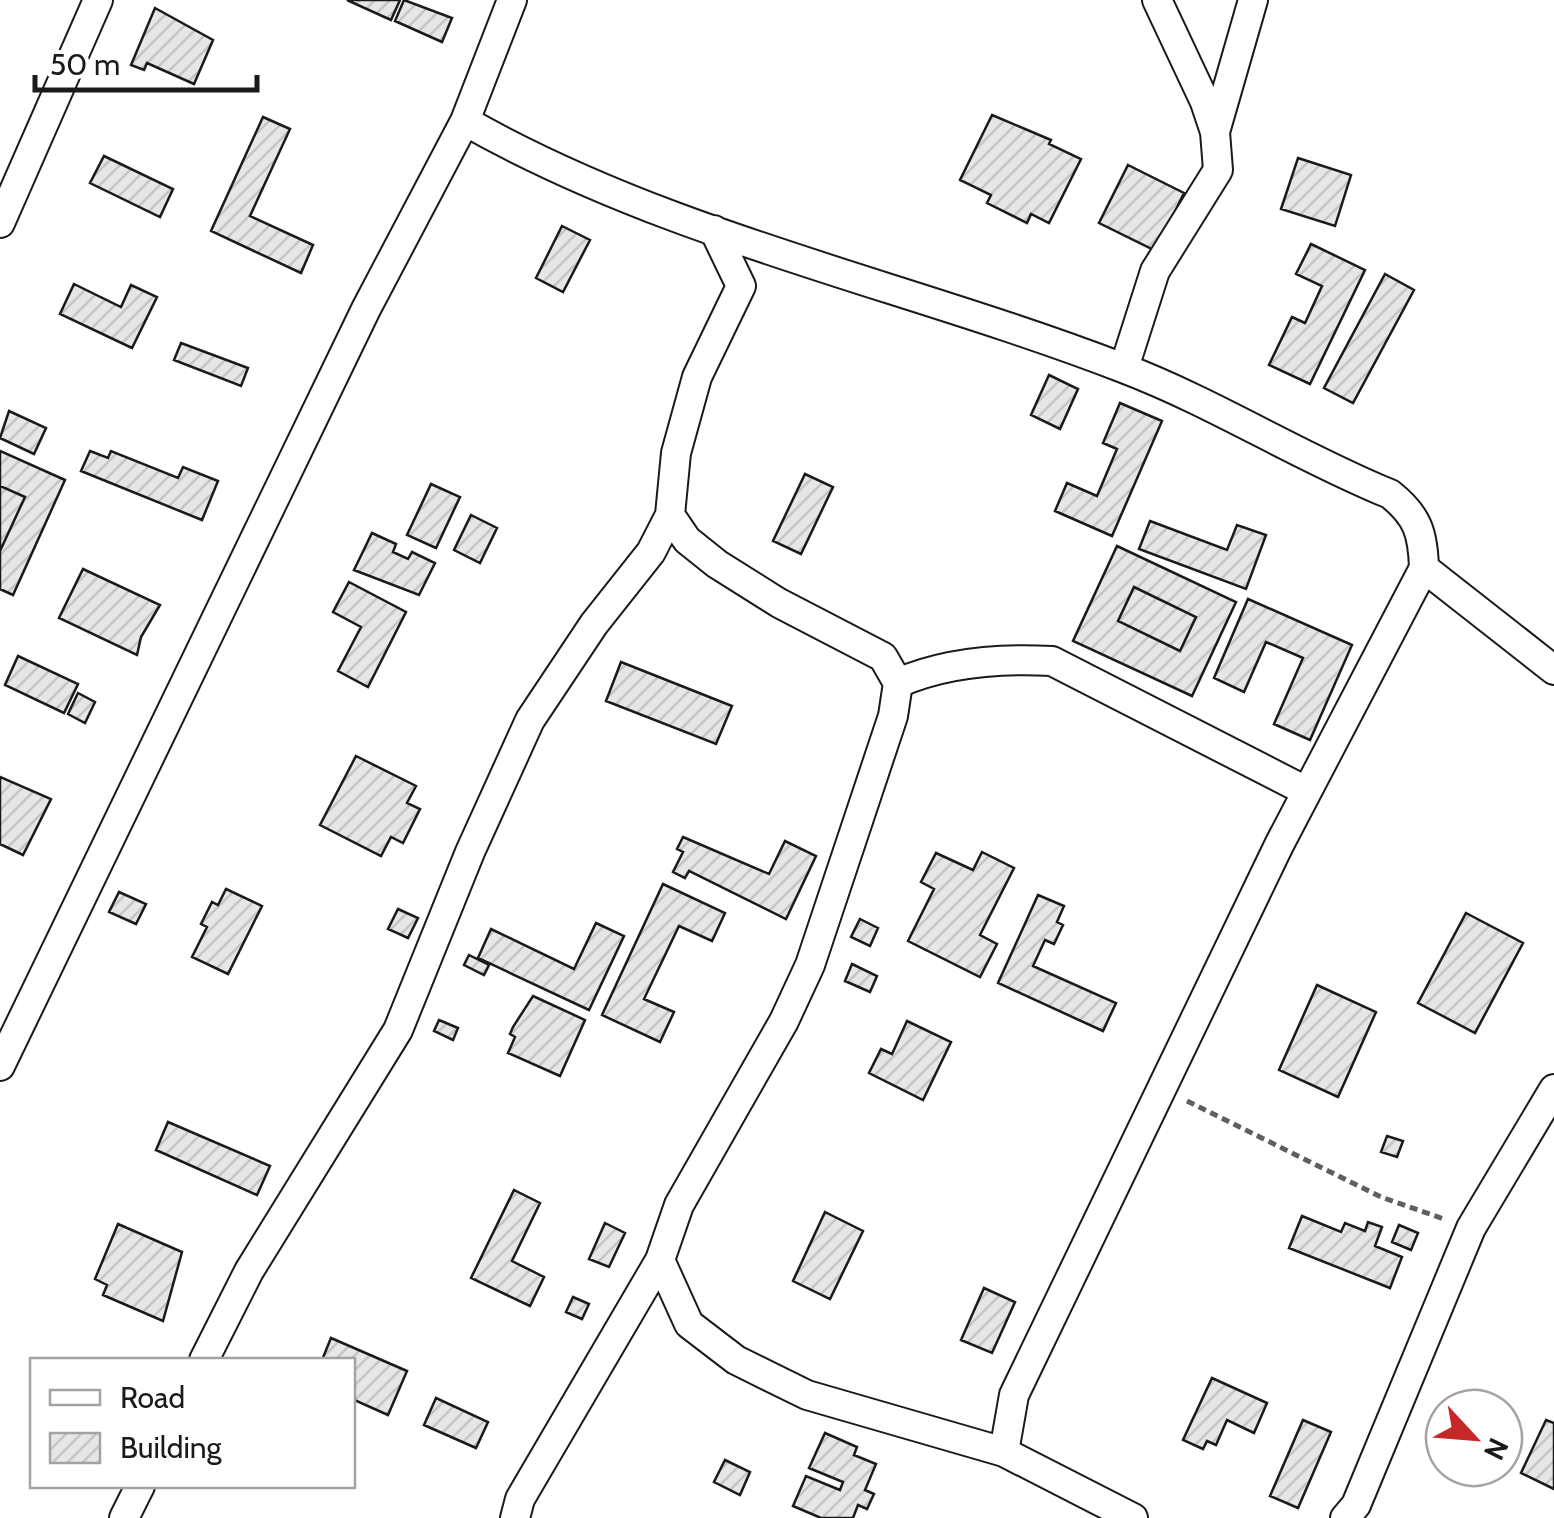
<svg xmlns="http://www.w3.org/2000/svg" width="1554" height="1518" font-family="Cabin,sans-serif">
	<defs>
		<pattern id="building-hatch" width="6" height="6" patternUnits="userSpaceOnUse" patternTransform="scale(2.5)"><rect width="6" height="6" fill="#e6e6e6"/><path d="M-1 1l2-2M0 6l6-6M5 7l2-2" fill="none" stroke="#c5c5c5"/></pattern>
	</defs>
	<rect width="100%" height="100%" fill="#fff"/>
	<!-- building -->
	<path fill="url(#building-hatch)" stroke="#1a1a1a" stroke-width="2.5" fill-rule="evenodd" d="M 347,0 L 400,0 L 391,20 Z
		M 404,0 L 452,18 L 442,42 L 395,21 Z
		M 155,8 L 213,40 L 194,84 L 147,63 L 144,70 L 131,65 Z
		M 992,115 L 1051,140 L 1049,144 L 1081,159 L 1049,223 L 1031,214 L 1027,223 L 987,203 L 991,195 L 960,180 Z
		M 263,117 L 290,129 L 250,216 L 313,245 L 301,273 L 211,231 Z
		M 104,156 L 173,189 L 160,217 L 90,183 Z
		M 1298,158 L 1351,175 L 1335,226 L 1281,209 Z
		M 1128,165 L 1184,193 L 1156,251 L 1099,223 Z
		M 562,226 L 590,240 L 563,292 L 536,278 Z
		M 1311,244 L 1365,270 L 1310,384 L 1269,365 L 1292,317 L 1305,323 L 1322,286 L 1296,274 Z
		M 1385,274 L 1414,290 L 1353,403 L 1324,388 Z
		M 74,284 L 121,307 L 131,285 L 157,297 L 132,348 L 60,314 Z
		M 181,343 L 248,368 L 241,386 L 174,360 Z
		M 1049,375 L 1078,389 L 1060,429 L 1031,415 Z
		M 1120,403 L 1162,421 L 1112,536 L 1055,511 L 1067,483 L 1097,496 L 1117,449 L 1103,443 Z
		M 9,411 L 46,428 L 34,454 L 0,438 Z
		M 0,451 L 65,480 L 13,595 L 0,589 L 0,551 L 25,497 L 0,486 Z
		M 90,451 L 108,458 L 111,451 L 178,478 L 183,467 L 218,481 L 202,520 L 81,471 Z
		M 805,474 L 833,487 L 801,554 L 773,541 Z
		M 431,484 L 460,497 L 436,548 L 407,535 Z
		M 0,486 L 25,497 L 0,551 Z
		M 471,515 L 497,528 L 480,563 L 454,550 Z
		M 1150,521 L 1227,550 L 1237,525 L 1266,535 L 1246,589 L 1139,549 Z
		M 372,533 L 396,544 L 393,552 L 408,559 L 412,552 L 435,563 L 419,595 L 354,570 Z
		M 1117,546 L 1236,602 L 1192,696 L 1073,641 ZM 1134,587 L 1196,617 L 1180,651 L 1118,621 Z
		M 83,569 L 160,605 L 141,637 L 137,655 L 59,618 Z
		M 349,582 L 406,612 L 368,687 L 338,671 L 361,627 L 333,612 Z
		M 1134,587 L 1196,617 L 1180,651 L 1118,621 Z
		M 1248,599 L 1352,645 L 1310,740 L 1274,724 L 1303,658 L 1266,642 L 1244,692 L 1214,678 Z
		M 18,656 L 78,684 L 64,713 L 5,685 Z
		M 621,662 L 732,706 L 716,744 L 606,701 Z
		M 78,693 L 95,702 L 85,723 L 68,714 Z
		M 356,756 L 416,786 L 407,803 L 420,809 L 403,843 L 391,837 L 381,856 L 320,825 Z
		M 0,777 L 51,799 L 23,855 L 0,844 Z
		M 683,837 L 769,874 L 785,841 L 816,856 L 786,919 L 689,871 L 685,878 L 673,872 L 683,852 L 677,849 Z
		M 982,852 L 1014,868 L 980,935 L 997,944 L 980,977 L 908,941 L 934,889 L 921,882 L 936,853 L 973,870 Z
		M 663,884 L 725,913 L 712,941 L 679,926 L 644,999 L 674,1012 L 660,1042 L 602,1015 Z
		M 226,889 L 262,906 L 228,974 L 192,957 L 207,927 L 201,924 L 212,902 L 218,905 Z
		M 119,892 L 146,904 L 136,924 L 109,912 Z
		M 1038,895 L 1064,906 L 1057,922 L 1063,925 L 1054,944 L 1045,940 L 1033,966 L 1116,1003 L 1103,1031 L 998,983 Z
		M 398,909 L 418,918 L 408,938 L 388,929 Z
		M 1466,913 L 1523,943 L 1475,1033 L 1418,1003 Z
		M 860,919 L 878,928 L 870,946 L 851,937 Z
		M 596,923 L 624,936 L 589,1010 L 478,958 L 491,929 L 574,969 Z
		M 469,955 L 489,965 L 484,975 L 464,965 Z
		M 852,964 L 877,976 L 870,992 L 845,981 Z
		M 1317,985 L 1376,1012 L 1338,1097 L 1279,1070 Z
		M 533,996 L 585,1020 L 560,1076 L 508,1053 L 515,1037 L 510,1034 L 513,1027 Z
		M 439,1020 L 458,1028 L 453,1040 L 434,1031 Z
		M 907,1021 L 951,1042 L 923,1100 L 869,1073 L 881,1049 L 892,1054 Z
		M 168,1122 L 270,1166 L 257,1195 L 156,1150 Z
		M 1387,1136 L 1403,1141 L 1397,1157 L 1381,1152 Z
		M 514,1190 L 540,1203 L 512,1261 L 544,1277 L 530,1306 L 471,1278 Z
		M 825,1212 L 863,1231 L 830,1299 L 793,1281 Z
		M 1302,1216 L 1341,1232 L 1345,1223 L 1365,1231 L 1368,1222 L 1382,1227 L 1375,1246 L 1402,1257 L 1390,1288 L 1289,1248 Z
		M 605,1223 L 625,1233 L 609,1267 L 589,1259 Z
		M 118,1224 L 182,1252 L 163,1321 L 103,1295 L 107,1285 L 95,1279 Z
		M 1399,1225 L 1418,1233 L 1411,1250 L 1392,1242 Z
		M 984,1288 L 1015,1302 L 992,1353 L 961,1340 Z
		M 573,1297 L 589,1304 L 582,1319 L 566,1312 Z
		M 331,1338 L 407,1371 L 388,1415 L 352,1399 L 352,1360 L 322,1360 Z
		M 1212,1378 L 1267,1403 L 1254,1433 L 1227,1420 L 1216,1445 L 1207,1441 L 1203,1449 L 1183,1440 Z
		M 436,1398 L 488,1422 L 476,1448 L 424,1425 Z
		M 1303,1420 L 1331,1432 L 1298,1508 L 1270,1496 Z
		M 1546,1420 L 1554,1423 L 1554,1489 L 1521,1473 Z
		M 825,1433 L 857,1447 L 854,1455 L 876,1464 L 865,1490 L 874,1494 L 867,1509 L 858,1505 L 853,1518 L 821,1518 L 793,1506 L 806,1476 L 840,1490 L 843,1482 L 809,1468 Z
		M 725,1460 L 750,1472 L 740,1495 L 714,1482 Z"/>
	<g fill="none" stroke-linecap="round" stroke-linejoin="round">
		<defs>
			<path id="minor" d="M 465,121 C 669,237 905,284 1123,368 C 1215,403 1299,457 1390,494 C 1418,516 1423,534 1424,568 L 1279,845 L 1014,1395 L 1004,1452
				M 1215,132 L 1253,0
				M 0,223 L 98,0
				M 1124,368 L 1155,271 L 1218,170 L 1215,132 L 1205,102 L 1157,0
				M 1424,568 L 1554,670
				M 898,683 C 946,662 999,658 1052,661 L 1306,791
				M 0,1066 L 366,309 L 465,121 L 512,0
				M 660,1260 L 689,1324 L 736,1360 L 807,1395 L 1004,1452 L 1133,1518
				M 204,1360 L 249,1271 L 398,1030 L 470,852 L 530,720 L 594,624 L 651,552 L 670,515
				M 124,1518 L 140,1486
				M 515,1518 L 520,1499 L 660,1260 L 679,1205 L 784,1021 L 810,965 L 893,716 L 898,683 L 883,657 L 779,603 L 717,564 L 687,540 L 670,515 L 676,453 L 697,377 L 741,286 L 714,230
				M 1345,1518 L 1356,1505 L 1471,1228 L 1554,1089"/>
		</defs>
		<!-- minor casing -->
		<use href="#minor" stroke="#1a1a1a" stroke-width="32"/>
		<!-- path -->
		<path stroke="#5f5f5f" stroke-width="5" stroke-dasharray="8 5" stroke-linecap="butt" d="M 1187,1101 L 1381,1197 L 1444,1219"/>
		<!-- minor -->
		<use href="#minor" stroke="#fff" stroke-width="28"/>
	</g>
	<!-- legend -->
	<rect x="30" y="1358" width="325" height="130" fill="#ffffff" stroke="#a3a3a3" stroke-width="2.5"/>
	<rect x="50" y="1390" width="50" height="15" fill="#ffffff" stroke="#a3a3a3" stroke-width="2.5"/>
	<text x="120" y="1408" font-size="30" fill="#1a1a1a">Road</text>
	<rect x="50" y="1433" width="50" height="30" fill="url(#building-hatch)" stroke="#a3a3a3" stroke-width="2.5"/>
	<text x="120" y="1458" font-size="30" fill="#1a1a1a">Building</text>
	<!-- north arrow -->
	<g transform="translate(1474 1438) rotate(116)"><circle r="48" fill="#ffffff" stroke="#a3a3a3" stroke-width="2.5"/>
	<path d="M0-8L18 38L0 25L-18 38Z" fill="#c62828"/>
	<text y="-15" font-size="28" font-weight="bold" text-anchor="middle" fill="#1a1a1a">N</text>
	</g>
	<!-- scale -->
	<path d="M35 75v15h222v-15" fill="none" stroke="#1a1a1a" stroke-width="5"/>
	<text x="50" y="75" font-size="30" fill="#1a1a1a" stroke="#ffffff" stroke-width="8" paint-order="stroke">50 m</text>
</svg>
